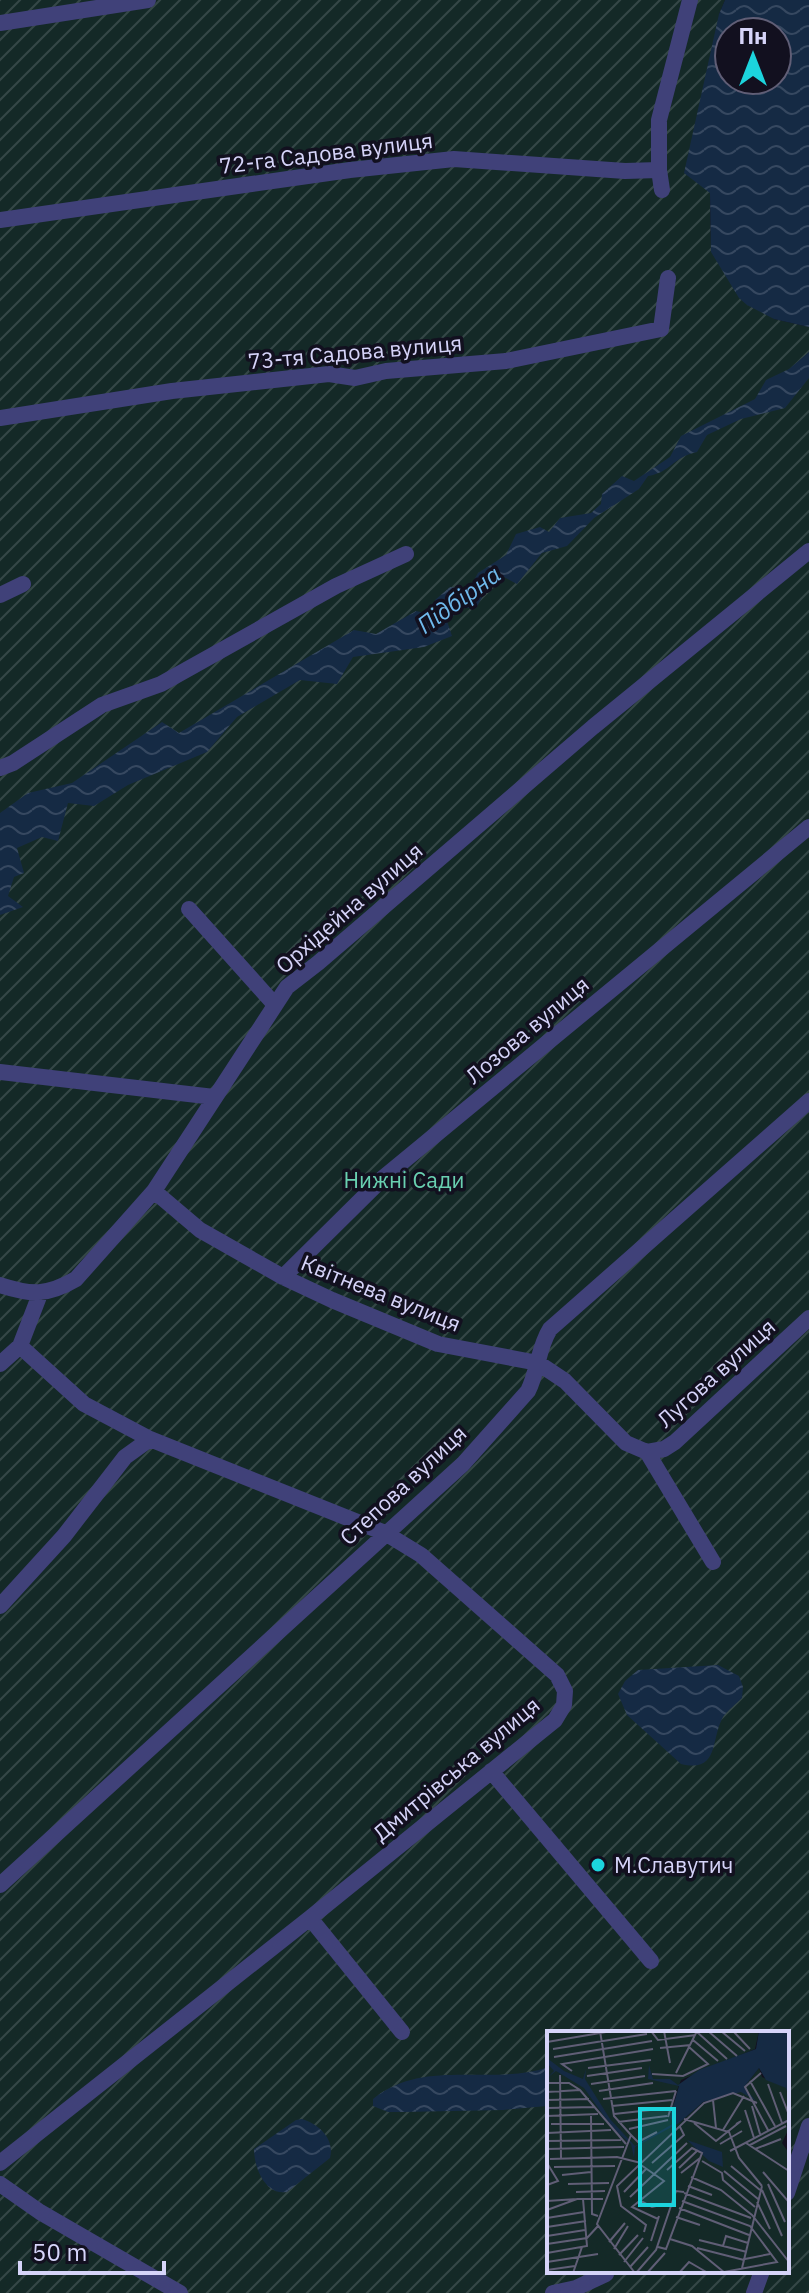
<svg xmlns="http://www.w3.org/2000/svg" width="809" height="2293" font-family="'IBM Plex Sans',sans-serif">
	<defs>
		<pattern id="garden-furrows" width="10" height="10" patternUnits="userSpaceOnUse" patternTransform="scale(2)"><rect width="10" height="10" fill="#142927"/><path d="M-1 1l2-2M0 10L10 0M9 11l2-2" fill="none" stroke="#354747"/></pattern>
		<pattern id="water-waves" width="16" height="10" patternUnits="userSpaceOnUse" patternTransform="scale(2)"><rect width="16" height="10" fill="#152a44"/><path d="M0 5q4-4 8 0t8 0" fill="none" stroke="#364860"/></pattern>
	</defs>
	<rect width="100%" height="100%" fill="#12101f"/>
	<!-- garden -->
	<path fill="url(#garden-furrows)" fill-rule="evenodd" d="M 0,0 L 725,0 L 719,14 L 710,193 L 711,251 L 774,319 L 809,327 L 809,2293 L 0,2293 ZM 549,2033 L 787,2033 L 787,2271 L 549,2271 Z"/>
	<!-- water -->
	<path fill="url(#water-waves)" fill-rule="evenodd" d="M 725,0 L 809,0 L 809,327 L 774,319 L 747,305 L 739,298 L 711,252 L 710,193 L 684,173 L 719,14 ZM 777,32 L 777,80 L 729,80 L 729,32 Z
		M 809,352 L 809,378 L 785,408 L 741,419 L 707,435 L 697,452 C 671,458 672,472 648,476 L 639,489 L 594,518 L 567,546 L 542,553 L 517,584 L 500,575 L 491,582 L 476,608 L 463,608 L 447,621 L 452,636 L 424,647 L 353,657 L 337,684 L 300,680 L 237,717 L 207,752 L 128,785 L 94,806 L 68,803 L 58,841 L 42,837 L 17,848 L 24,873 L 14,877 L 8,896 L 23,907 L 0,915 L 0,813 L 28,793 L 72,783 L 162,722 L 179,733 L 354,630 L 376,634 L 416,611 L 434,615 L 435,600 L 450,587 L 469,589 L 478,573 L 506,555 L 516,534 L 540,527 L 549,532 L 560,518 L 591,513 L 601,504 L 602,494 L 622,476 L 634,481 L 670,457 L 681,436 L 755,399 L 766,380 L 789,369 Z
		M 718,1665 L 739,1676 L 743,1687 L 742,1698 C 736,1704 728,1710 723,1717 C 710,1740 720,1773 681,1764 L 627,1715 L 618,1694 L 625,1681 L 638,1670 Z
		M 549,2067 L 547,2106 L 503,2110 L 402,2112 L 388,2112 L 373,2106 L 373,2099 C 425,2057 490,2087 549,2067 Z
		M 302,2119 C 319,2124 335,2139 330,2158 L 287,2192 C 265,2196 254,2167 254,2149 L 296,2120 Z"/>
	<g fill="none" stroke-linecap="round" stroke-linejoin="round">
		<!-- minor -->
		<path stroke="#404179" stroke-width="16" d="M 0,23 L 148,0
			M 662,190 L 659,170 L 659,120 L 690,0
			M 0,220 L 350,170 L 454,159 L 625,171 L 659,170
			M 0,418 L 172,391 L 329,374 L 355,378 L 386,371 L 506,361 L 661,329 L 668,278
			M 0,595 L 23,584
			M 0,768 L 13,763 L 102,705 L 161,684 L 336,586 L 406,554
			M 189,909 L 275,1005
			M 0,1072 L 214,1097
			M 154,1191 L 200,1230 L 283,1277 L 332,1300 L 438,1344 L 538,1363 L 565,1381 L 626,1443 L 647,1452 L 713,1562
			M 283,1277 L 383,1178 L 809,827
			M 0,1285 C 31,1295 47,1296 76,1279 L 154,1191 L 287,987 L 318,963 L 593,727 L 809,551
			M 0,1364 L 20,1346 L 40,1294
			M 647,1452 L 664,1449 L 675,1442 L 809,1318
			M 0,1606 L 64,1536 L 125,1457 L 150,1439
			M 491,1771 L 651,1961
			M 0,1885 L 463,1464 L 528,1391 C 538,1371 538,1348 550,1329 L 809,1101
			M 310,1918 L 402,2032
			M 0,2163 L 310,1918 L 555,1720 L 564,1705 L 565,1691 L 557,1675 L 421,1555 L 385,1533 L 150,1439 L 84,1404 L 20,1346
			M 0,2184 L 40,2212 L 180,2293
			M 787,2193 L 809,2126
			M 553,2293 L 576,2288 L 606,2274
			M 754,2293 L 762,2271"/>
	</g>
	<!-- markers -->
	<circle fill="#1cd4dd" stroke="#12101f" stroke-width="3" cx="598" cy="1865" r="8"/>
	<g text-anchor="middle" stroke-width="7" stroke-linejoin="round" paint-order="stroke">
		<!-- street labels -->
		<g font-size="22" fill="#d6d4f9" stroke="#12101f">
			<text transform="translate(326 153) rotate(-7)" y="8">72-га Садова вулиця</text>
			<text transform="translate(355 352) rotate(-5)" y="8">73-тя Садова вулиця</text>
			<text transform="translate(349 908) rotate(-41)" y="8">Орхідейна вулиця</text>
			<text transform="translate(527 1030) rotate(-40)" y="8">Лозова вулиця</text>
			<text transform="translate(381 1293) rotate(22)" y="8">Квітнева вулиця</text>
			<text transform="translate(716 1373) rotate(-42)" y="8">Лугова вулиця</text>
			<text transform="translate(403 1485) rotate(-43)" y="8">Степова вулиця</text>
			<text transform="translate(456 1769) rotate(-40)" y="8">Дмитрівська вулиця</text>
		</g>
		<!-- park labels -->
		<g font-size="22" fill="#69d0b1" stroke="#12101f">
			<text x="404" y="1188">Нижні Сади</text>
		</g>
		<!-- poi labels -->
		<g font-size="22" fill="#d6d4f9" stroke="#12101f" text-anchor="start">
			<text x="614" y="1873">М.Славутич</text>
		</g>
		<!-- water labels -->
		<g font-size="24" font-style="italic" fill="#6fb9ec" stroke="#12101f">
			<text transform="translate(459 600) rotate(-36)" y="8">Підбірна</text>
		</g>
	</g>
	<!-- overview -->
	<g transform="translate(547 2031)">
		<rect width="242" height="242" fill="#12101f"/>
		<path d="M 0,0 L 212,0 L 208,18 L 134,49 L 126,70 L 132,92 L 156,71 L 199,53 L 212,37 L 215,46 L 240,57 L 242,97 L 235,112 L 242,122 L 242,242 L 0,242 Z" fill="#142927"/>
		<path d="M 212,0 L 241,0 L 242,68 L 239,57 L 219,49 L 212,37 L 197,56 L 209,70 L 194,61 L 156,71 L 132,92 L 88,116 L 87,127 L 84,113 L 66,98 L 37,57 L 9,40 L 0,47 L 7,40 L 0,32 L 0,20 L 0,27 L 17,40 L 36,48 L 39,38 L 38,48 L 63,88 L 88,115 L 127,92 L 123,86 L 132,55 L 101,48 L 102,34 L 106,48 L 123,48 L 131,54 L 152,39 L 209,18 ZM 140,109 L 175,121 L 176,136 L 162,130 Z" fill="#152a44"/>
		<path fill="none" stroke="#605e76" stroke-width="2" d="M 53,0 L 67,85 L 84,104 L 50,193 L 88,242M 104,0 L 111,9 L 149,4M 117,0 L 123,32M 161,0 L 190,25M 174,0 L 198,20M 186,0 L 203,18M 150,1 L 180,28M 146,9 L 171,30M 0,11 L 65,0M 113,17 L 144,14M 6,18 L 100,3M 7,26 L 105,10M 41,37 L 104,29M 25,40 L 15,33 L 106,18M 129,42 L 150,0M 214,42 L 198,56 L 221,99M 105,43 L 136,45 L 161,33 L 142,16M 13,44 L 14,127M 40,45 L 95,37M 203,50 L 228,95M 0,52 L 22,52 L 33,59 L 79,113M 44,53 L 98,45M 221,53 L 235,92M 52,60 L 106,52M 0,61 L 33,59M 233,61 L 242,84M 56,68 L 129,60M 0,69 L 42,68M 166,69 L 169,97M 65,75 L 125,69M 205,75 L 213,103M 0,77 L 47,76M 198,79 L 207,107M 67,83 L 122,77M 0,85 L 51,83M 44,85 L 45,183 L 51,185M 121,86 L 129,60M 137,88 L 182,101 L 192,127 L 215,155M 71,91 L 120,85M 147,92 L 169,110 L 194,90 L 189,93M 4,93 L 57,93M 82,98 L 121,89M 176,99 L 197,65M 0,102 L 64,99M 84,104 L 91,111 L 110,101M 0,110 L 74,109M 199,112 L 242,140M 173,113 L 195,100M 203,114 L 239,95M 0,118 L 77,116M 208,118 L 234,108M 183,120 L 242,89M 3,128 L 70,126 L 94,132M 155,130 L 175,142 L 176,149 L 208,176M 0,132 L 11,150 L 0,154M 105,132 L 137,104 L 133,96M 94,134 L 117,150 L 85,176 L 111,188M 184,135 L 213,159M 7,136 L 68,135M 132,137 L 151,119M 177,140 L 211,168M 216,141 L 241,170 L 241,177M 134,142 L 153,127M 15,144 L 44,141M 144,146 L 174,159 L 205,184 L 242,231M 21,153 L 62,152M 221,153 L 238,191M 141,155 L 165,164M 215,159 L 235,205M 29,161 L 58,160M 77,161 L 99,138M 137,162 L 204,187M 83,166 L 140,112M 92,169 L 105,176 L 118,173M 0,170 L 30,168M 135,170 L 203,195 L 230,231 L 177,241M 210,171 L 223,198M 132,177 L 202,204M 0,179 L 30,168 L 56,168M 129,186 L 153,194M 0,187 L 37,181M 0,196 L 39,190M 97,201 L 99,194 L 74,175 L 70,155 L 157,72 L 186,62 L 210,72M 0,205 L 38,199M 123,208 L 145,215 L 178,242M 152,209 L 200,221M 104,210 L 112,185M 62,211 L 78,192M 0,213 L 40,207 L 51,195M 176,215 L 179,205 L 201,212M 111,216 L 119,218 L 155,122 L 145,117 L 120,139M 150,217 L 197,229M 67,218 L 81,195M 0,222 L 40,215 L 36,168M 72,224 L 91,204M 198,228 L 223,223M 0,231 L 51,223M 77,231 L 96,207M 83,236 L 101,216M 195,237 L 215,155M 0,239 L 28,235M 26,242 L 35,216M 89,242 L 109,219 L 129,160 L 137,161M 100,242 L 118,222M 132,242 L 142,231 L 161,242"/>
		<path fill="#1cd4dd" fill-opacity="0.15" stroke="#1cd4dd" stroke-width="4" d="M 93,78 L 127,78 L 127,174 L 93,174 Z"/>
		<rect width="242" height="242" fill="none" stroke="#d6d4f9" stroke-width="4"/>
	</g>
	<!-- north arrow -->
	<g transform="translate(753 56)"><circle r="38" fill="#12101f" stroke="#605e76" stroke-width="2"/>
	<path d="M0-6L14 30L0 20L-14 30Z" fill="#1cd4dd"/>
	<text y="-12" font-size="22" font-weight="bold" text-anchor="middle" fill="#d6d4f9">Пн</text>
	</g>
	<!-- scale -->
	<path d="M20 2261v12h144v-12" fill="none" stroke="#d6d4f9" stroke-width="4"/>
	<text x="32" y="2261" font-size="24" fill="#d6d4f9" stroke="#12101f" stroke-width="6" paint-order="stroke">50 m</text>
</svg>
